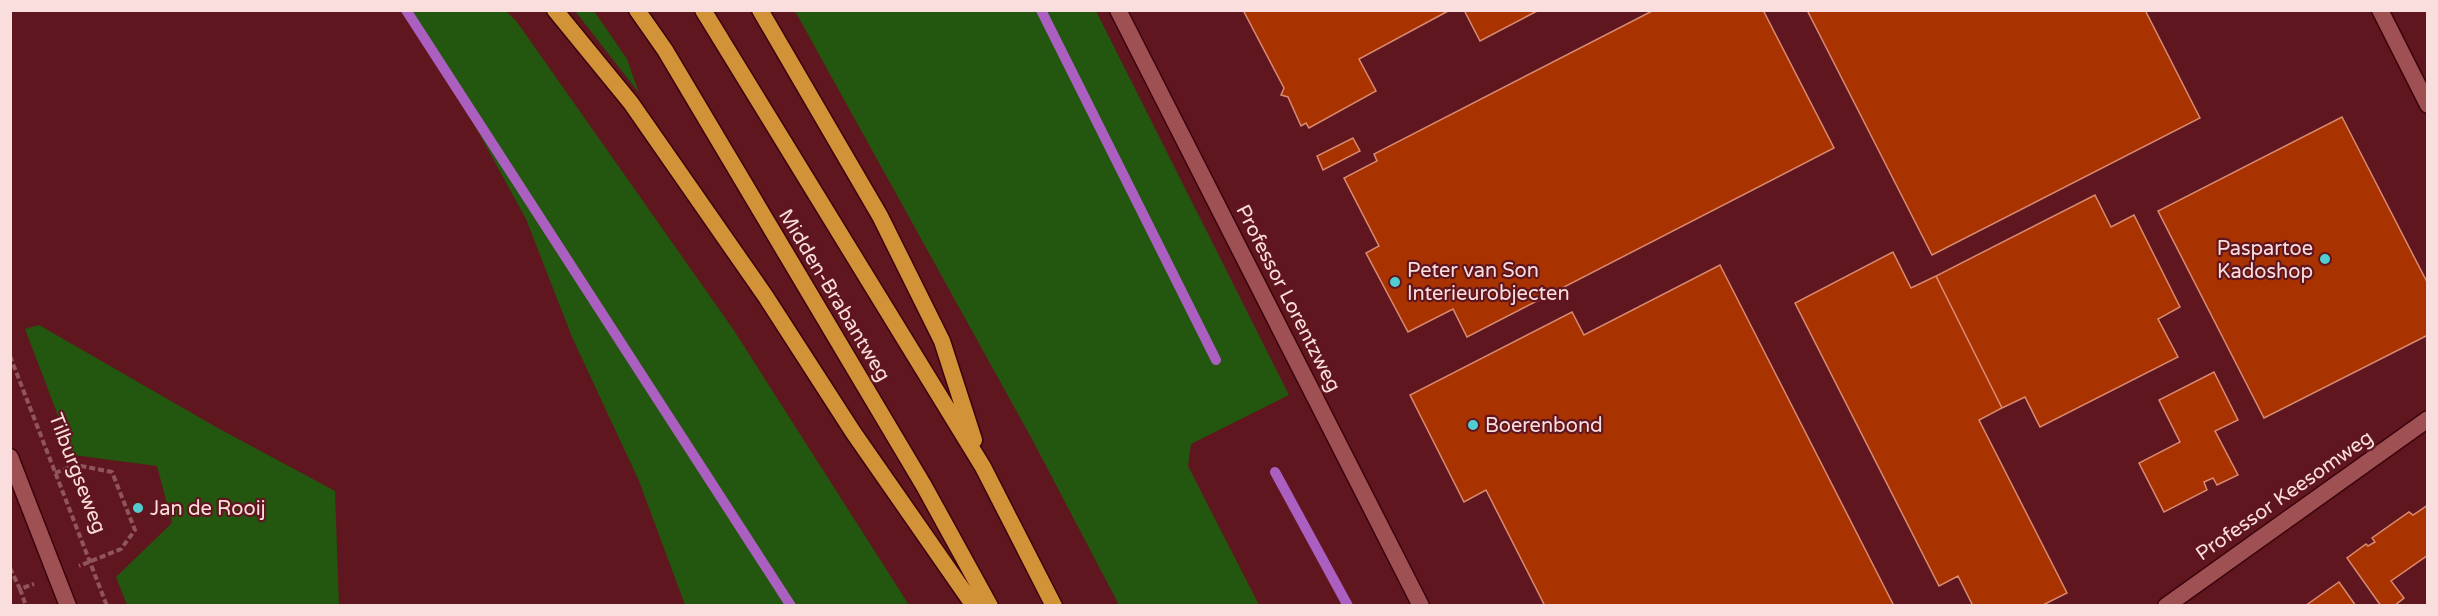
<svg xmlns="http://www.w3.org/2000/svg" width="2438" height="616" font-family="'Varela Round',sans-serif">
	<rect width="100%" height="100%" fill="#60161f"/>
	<!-- green -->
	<path fill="#23560e" d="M 404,11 L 506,11 L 517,22 L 733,329 L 909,605 L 685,605 L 639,481 L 572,337 L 526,219 L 435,53 Z
		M 575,11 L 594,11 L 627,59 L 639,93 Z
		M 795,11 L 1096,11 L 1289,395 L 1191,444 L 1188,466 L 1259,605 L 1119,605 L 1033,441 Z
		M 39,325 L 216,427 L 335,491 L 339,605 L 127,605 L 116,577 L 172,523 L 157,466 L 73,455 L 25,329 Z"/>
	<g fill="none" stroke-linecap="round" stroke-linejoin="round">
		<!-- stream -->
		<path stroke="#ab5fc0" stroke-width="10" d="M 406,10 L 791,606
			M 1041,10 L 1216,360
			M 1275,472 L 1348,606"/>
	</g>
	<!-- building -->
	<path fill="#a83300" stroke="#da8a71" stroke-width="1.5" d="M 1243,10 L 1450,10 L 1359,59 L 1376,91 L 1309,128 L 1306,123 L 1301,126 L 1288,97 L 1281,95 L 1284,88 Z
		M 1464,10 L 1539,10 L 1480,41 Z
		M 1654,10 L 1763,10 L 1834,148 L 1467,337 L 1453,309 L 1408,332 L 1366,253 L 1379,246 L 1344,178 L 1377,161 L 1374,154 Z
		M 1807,10 L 2145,10 L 2200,118 L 1932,255 Z
		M 2342,117 L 2428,284 L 2428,335 L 2264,418 L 2158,211 Z
		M 1353,138 L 1360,151 L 1323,170 L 1317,156 Z
		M 2095,195 L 2111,227 L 2134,215 L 2180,307 L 2158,319 L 2178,357 L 2040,427 L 2025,397 L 2002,408 L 1936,276 Z
		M 1893,252 L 1911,288 L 1936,276 L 2002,408 L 1979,420 L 2067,593 L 2041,606 L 1973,606 L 1958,576 L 1939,586 L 1795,303 Z
		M 1720,265 L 1894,606 L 1545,606 L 1486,490 L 1464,502 L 1410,395 L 1572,312 L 1584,335 Z
		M 2214,372 L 2238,420 L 2215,431 L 2238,475 L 2217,485 L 2213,478 L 2204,482 L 2207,490 L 2164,512 L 2139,463 L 2180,442 L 2159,400 Z
		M 2428,505 L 2428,555 L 2391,581 L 2404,598 L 2394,606 L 2381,606 L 2347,558 L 2366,544 L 2368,546 L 2375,542 L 2372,538 L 2409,512 L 2413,515 Z
		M 2339,582 L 2356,606 L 2305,606 Z"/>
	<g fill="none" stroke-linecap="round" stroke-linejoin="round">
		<defs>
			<path id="minor" d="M 1118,10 L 1421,606
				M 2380,10 L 2428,105"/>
			<path id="tertiary" d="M 10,457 L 68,606
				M 2166,606 L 2428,419"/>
			<path id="trunk" d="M 555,10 L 631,103 L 766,297 L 853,432 L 974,606
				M 637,10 L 665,50 L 924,486 L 990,606
				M 703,10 L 983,467 L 1054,606
				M 760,10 L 880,216 L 942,341 L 974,440"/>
		</defs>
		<!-- minor casing -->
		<use href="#minor" stroke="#3b040c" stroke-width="19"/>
		<!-- tertiary casing -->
		<use href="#tertiary" stroke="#3b040c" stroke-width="19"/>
		<!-- trunk casing -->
		<use href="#trunk" stroke="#3b040c" stroke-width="19"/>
		<!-- path -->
		<path stroke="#90555b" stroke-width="4" stroke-dasharray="6 3" stroke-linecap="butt" d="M 10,356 L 107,606
			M 55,473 L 76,465 L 112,472 L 135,530 L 121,549 L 79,566
			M 10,568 L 20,589 L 34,584
			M 20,589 L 26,606"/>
		<!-- minor -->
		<use href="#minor" stroke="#9f5053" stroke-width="16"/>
		<!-- tertiary -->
		<use href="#tertiary" stroke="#9f5053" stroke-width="16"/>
		<!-- trunk -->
		<use href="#trunk" stroke="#d29238" stroke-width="16"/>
	</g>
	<!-- markers -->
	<g fill="#51ccd1" stroke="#60161f" stroke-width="2">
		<circle cx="2325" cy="259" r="6"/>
		<circle cx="1395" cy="282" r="6"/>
		<circle cx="1473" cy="425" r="6"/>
		<circle cx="138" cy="508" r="6"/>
	</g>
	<g text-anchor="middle" stroke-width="4.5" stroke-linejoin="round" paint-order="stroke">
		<!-- poi labels -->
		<g font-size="20" fill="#fadedd" stroke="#60161f" text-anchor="start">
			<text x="2313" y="255" text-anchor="end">Paspartoe<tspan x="2313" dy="23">Kadoshop</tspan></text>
			<text x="1407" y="277">Peter van Son<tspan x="1407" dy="23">Interieurobjecten</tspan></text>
			<text x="1485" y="432">Boerenbond</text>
			<text x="150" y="515">Jan de Rooij</text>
		</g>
		<!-- street labels -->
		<g font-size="20" fill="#fadedd" stroke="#60161f">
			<text transform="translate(835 295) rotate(59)" y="7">Midden-Brabantweg</text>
			<text transform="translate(1289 298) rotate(63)" y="7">Professor Lorentzweg</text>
			<text transform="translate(78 473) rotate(69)" y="7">Tilburgseweg</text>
			<text transform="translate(2284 495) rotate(-35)" y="7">Professor Keesomweg</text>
		</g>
	</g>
	<!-- border -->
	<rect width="2438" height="616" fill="none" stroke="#fadedd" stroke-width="24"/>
</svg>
